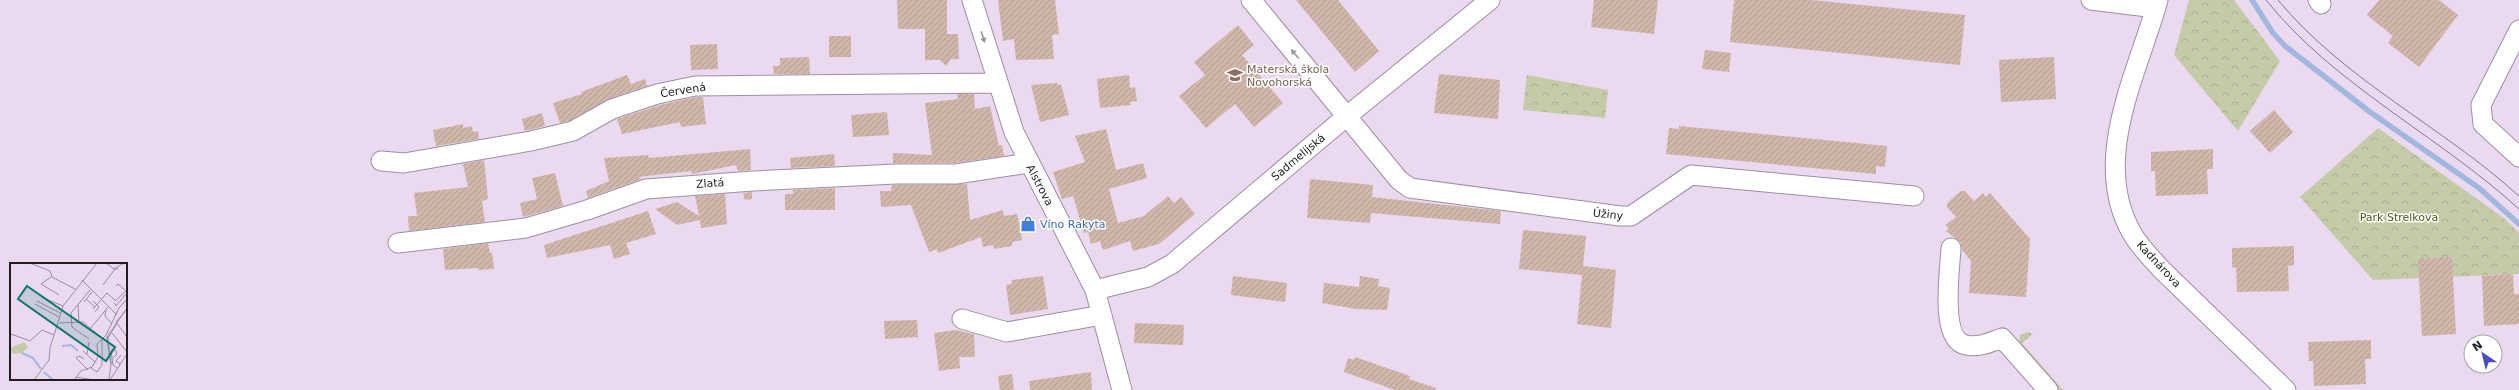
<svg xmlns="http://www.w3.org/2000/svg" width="2519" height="390" font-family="'DejaVu Sans',sans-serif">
	<defs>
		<pattern id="grass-dots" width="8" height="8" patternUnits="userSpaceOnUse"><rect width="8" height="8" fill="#c5cba8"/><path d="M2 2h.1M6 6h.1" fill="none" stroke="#a9ae90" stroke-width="1.8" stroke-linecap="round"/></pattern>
		<pattern id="park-crowns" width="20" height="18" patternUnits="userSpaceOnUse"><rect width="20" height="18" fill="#c5cba8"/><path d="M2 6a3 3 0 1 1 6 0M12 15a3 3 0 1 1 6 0" fill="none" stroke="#a9ae90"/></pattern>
		<pattern id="building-hatch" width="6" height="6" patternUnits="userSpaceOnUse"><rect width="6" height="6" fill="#d1b6ac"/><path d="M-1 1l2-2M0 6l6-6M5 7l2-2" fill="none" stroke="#b39c94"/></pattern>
	</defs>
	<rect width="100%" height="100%" fill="#ead9ef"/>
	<!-- grass -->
	<path fill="url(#grass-dots)" d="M 2028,332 L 2033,334 L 2022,343 L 2063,390 L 2058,390 L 2019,346 L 2020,335 Z"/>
	<!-- park -->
	<path fill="url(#park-crowns)" d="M 2189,0 L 2234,0 L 2280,61 L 2238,131 L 2174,55 Z
		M 1527,75 L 1608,90 L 1605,118 L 1523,110 Z
		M 2378,128 L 2505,219 L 2519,233 L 2519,274 L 2373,280 L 2300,197 Z"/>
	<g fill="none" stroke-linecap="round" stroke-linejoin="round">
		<!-- stream -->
		<path stroke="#a3b7de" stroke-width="5.5" d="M 2252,0 L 2273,33 L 2285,46 L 2370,112 L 2479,188 L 2519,224"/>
	</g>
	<!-- building -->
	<path fill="url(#building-hatch)" d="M 897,0 L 947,0 L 947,34 L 958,34 L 959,59 L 951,59 L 946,66 L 940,60 L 925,60 L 925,29 L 898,29 Z
		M 998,0 L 1055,0 L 1059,34 L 1052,35 L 1054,59 L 1016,60 L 1014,39 L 1003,41 Z
		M 1296,0 L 1338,0 L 1379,51 L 1355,72 Z
		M 1594,0 L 1658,0 L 1654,34 L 1591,27 Z
		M 1734,0 L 1811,0 L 1965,15 L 1960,65 L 1730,42 Z
		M 2379,0 L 2439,0 L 2458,15 L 2419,67 L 2388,43 L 2393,36 L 2367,15 Z
		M 1238,25 L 1254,45 L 1242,55 L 1283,103 L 1254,127 L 1235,104 L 1206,128 L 1179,96 L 1205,75 L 1194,62 Z
		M 829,36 L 851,36 L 851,57 L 829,57 Z
		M 717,44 L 718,69 L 691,70 L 690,45 Z
		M 1705,50 L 1731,53 L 1729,72 L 1702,69 Z
		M 809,57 L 810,74 L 774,74 L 773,66 L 780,66 L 780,58 Z
		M 2054,57 L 2056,99 L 2001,102 L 1999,60 Z
		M 1439,74 L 1500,80 L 1498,119 L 1434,113 Z
		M 627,75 L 631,84 L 645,79 L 647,86 L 609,99 L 569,121 L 560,123 L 553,103 L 582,94 L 581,92 Z
		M 1129,75 L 1130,88 L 1135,87 L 1137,101 L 1130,102 L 1131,105 L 1100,108 L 1097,79 Z
		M 1057,83 L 1058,85 L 1061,84 L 1069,115 L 1040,122 L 1031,85 Z
		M 957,94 L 974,94 L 975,109 L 990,106 L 999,146 L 1002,145 L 1004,156 L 955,163 L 893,163 L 893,153 L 932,155 L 925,103 L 958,99 Z
		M 696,97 L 703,97 L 706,124 L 681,127 L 680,122 L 622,134 L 617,119 L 660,105 Z
		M 2274,110 L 2293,132 L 2270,153 L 2250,131 Z
		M 887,112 L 889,135 L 853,137 L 851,115 Z
		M 542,113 L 545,126 L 525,131 L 522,119 Z
		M 463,124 L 463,128 L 472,126 L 473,132 L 478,131 L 479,139 L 436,146 L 433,130 Z
		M 1679,126 L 1887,146 L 1885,167 L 1876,166 L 1876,174 L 1666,154 L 1669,128 L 1679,129 Z
		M 1106,129 L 1116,170 L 1143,163 L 1147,178 L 1109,189 L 1118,223 L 1144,216 L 1168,196 L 1174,203 L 1181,197 L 1195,214 L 1159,244 L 1133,251 L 1130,241 L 1103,250 L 1100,241 L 1091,244 L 1088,232 L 1084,233 L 1073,196 L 1062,199 L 1053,172 L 1085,162 L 1075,136 Z
		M 750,149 L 751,170 L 738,171 L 736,165 L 692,174 L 691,171 L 638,177 L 641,179 L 588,198 L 586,191 L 609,181 L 604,158 L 648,155 L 649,158 Z
		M 2213,149 L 2213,169 L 2207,169 L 2208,194 L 2156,196 L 2155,171 L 2151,171 L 2151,152 Z
		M 834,154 L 835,166 L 791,168 L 790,158 Z
		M 484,160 L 488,199 L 482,201 L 485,222 L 409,231 L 408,216 L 417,216 L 414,193 L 468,187 L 463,164 Z
		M 555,173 L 563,206 L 523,217 L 520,203 L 537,199 L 532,178 Z
		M 1310,179 L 1373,185 L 1372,197 L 1501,211 L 1500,224 L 1371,213 L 1370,223 L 1307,218 Z
		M 967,184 L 970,220 L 1003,210 L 1004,216 L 1017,214 L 1022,240 L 1012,242 L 1012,246 L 994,249 L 993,245 L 983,247 L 981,237 L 938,253 L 937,249 L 929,252 L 911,205 L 881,207 L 880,191 L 891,191 L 892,185 Z
		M 835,188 L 835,210 L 785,210 L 785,194 L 793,194 L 793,190 Z
		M 1961,191 L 1965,191 L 1974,201 L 1983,193 L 1986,197 L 1990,193 L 2030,239 L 2026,297 L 1969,293 L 1971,261 L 1962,250 L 1961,243 L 1946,231 L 1949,229 L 1946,225 L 1956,217 L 1947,207 L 1947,203 Z
		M 752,192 L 752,199 L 745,200 L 743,193 Z
		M 725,194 L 727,224 L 701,228 L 700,220 L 677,225 L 655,209 L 677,202 L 699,216 L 695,196 Z
		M 648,211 L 656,234 L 626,243 L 630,254 L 614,259 L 610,245 L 547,258 L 544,245 Z
		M 1523,230 L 1586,236 L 1583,266 L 1616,270 L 1611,328 L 1577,324 L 1582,275 L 1519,269 Z
		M 488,243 L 490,253 L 492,253 L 494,269 L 478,270 L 478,268 L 445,270 L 443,249 Z
		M 2294,246 L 2294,265 L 2288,266 L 2289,291 L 2237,292 L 2236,267 L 2232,268 L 2232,248 Z
		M 2452,257 L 2456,334 L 2422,336 L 2418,259 Z
		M 2513,274 L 2514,294 L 2519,294 L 2519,324 L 2484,326 L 2482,276 Z
		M 1043,276 L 1048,309 L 1010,315 L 1006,285 L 1012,284 L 1012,280 Z
		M 1233,276 L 1287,283 L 1285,302 L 1231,295 Z
		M 1360,276 L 1379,279 L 1378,286 L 1390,288 L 1387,310 L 1356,309 L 1322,303 L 1324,283 L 1359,287 Z
		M 917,320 L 918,337 L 885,339 L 884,321 Z
		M 1135,323 L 1184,325 L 1183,345 L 1134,343 Z
		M 955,330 L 974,334 L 975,357 L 959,357 L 960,368 L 939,371 L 934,333 Z
		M 2371,340 L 2371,359 L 2365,359 L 2366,384 L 2314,386 L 2313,361 L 2309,361 L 2308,342 Z
		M 1355,357 L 1410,376 L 1409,379 L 1436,388 L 1435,390 L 1395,390 L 1344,372 L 1348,358 L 1354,360 Z
		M 1091,372 L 1092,390 L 1030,390 L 1029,381 Z
		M 1012,374 L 1014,390 L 1000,390 L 998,376 Z"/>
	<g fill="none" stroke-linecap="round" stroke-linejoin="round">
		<defs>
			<path id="street" d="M 972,0 L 1014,132 L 1095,290 L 1122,390
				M 1251,0 L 1399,180 L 1410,188 L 1620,216 L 1631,216 L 1691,175 L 1914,196
				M 2091,0 L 2156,8
				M 2158,0 C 2138,73 2089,161 2133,235 C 2141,248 2152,259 2162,270 L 2286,390
				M 2318,0 L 2321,4
				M 2519,30 L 2481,105 L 2483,124 L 2519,157
				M 381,161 L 404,163 L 531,141 L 573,131 L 612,109 L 657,94 L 695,86 L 997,83
				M 398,243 L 526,228 L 587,210 L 646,189 L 753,181 L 896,174 L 956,174 L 1028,163
				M 1951,248 C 1950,270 1939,340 1966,345 C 1979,348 1991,342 2002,338 L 2048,390
				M 1095,290 L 1148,277 L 1172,264 L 1347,116 L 1490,0
				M 962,319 L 1007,332 L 1102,315"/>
		</defs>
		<!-- street casing -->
		<use href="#street" stroke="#9e8fa3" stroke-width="21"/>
		<!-- street -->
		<use href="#street" stroke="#fff" stroke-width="19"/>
		<!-- tram -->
		<path stroke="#857988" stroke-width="1" d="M 2266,0 C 2335,86 2438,135 2519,209
			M 2278,0 C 2345,81 2442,126 2519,196"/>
	</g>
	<!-- one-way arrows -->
	<defs><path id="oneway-solid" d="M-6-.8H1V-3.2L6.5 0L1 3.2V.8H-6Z"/></defs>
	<g fill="#9c999c">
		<use href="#oneway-solid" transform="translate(983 37) rotate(73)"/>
		<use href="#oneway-solid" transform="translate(1295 54) rotate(-130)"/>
	</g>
	<!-- icons -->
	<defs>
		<symbol id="school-bare" viewBox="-9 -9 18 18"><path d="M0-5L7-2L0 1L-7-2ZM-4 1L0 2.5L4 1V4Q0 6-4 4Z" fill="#8d6e63" stroke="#fff" stroke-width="2.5" paint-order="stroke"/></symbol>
		<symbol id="shop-bare" viewBox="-9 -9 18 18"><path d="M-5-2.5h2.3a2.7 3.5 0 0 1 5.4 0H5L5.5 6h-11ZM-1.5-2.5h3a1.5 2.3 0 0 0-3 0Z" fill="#3f7fe0" stroke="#fff" stroke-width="2.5" paint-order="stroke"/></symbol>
	</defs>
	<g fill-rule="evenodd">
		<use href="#school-bare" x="1224" y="64" width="22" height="22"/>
		<use href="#shop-bare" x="1017" y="213" width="22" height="22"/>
	</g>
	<g text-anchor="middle" stroke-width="3" stroke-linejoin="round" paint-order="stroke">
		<!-- education labels -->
		<g font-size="11" fill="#785e54" stroke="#fff" text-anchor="start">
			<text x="1247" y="73">Materská škola<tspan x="1247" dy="13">Novohorská</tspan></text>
		</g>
		<!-- street labels -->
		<g font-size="11" fill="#221c24" stroke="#fff">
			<text transform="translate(683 90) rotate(-9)" y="4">Červená</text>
			<text transform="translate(1298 157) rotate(-40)" y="4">Sadmelijská</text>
			<text transform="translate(710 183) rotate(-4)" y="4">Zlatá</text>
			<text transform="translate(1040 185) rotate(62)" y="4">Alstrova</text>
			<text transform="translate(1608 214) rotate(6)" y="4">Úžiny</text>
			<text transform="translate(2159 264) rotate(47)" y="4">Kadnárova</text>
		</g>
		<!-- park labels -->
		<g font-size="11" fill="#525913" stroke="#fff">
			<text x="2399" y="221">Park Strelkova</text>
		</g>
		<!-- shop labels -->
		<g font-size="11" fill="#366cbe" stroke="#fff" text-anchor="start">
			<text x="1040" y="228">Víno Rakyta</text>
		</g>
	</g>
	<!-- overview -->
	<g transform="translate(10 263)">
		<rect width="117" height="117" fill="#ead9ef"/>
		<path d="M 14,79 L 18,84 L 12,90 L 3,91 L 0,85 Z" fill="#c5cba8"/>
		<path fill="none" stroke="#a3b7de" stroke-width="2" d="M 97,73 L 101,101M 52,83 L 61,82 L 68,88M 12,90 L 23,95 L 31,106M 34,109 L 43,117"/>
		<path fill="none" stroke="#9a8d9e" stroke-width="1" d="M 20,0 L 40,8 L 42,14 L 65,26M 96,0 L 104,6 L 114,0M 41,14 L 31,21 L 49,32M 72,17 L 107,52M 93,22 L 105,6 L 108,6M 106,23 L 108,21 L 115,27M 31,34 L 53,43M 76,36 L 85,44M 27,38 L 50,50M 83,38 L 89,44 L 85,49M 105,38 L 116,28M 74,39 L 82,29M 104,40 L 106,43 L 117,30M 25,41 L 49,54M 68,42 L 69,59M 83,46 L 97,30 L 106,38M 117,46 L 106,59 L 117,74M 96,47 L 95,53 L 102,61M 49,60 L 73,59 L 93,76M 80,66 L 98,44M 102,70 L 117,89M 1,71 L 20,78 L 32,67 L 44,72M 79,76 L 62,64 L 61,50 L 80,27M 98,80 L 98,75 L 107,60M 73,88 L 85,99M 77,91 L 79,79M 103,95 L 107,91 L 105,86 L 101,88 L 103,102 L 107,105M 74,96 L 69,93 L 66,95 L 78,107M 110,101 L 106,98 L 111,92M 81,105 L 87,109 L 92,102 L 92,77M 66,114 L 84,117M 24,117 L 39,97 L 40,85 L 53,43 L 87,0M 64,117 L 71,108 L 82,104 L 88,94 L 87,81 L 96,72 L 109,45 L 117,36M 99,117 L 101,101 L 97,74 L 117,45M 100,117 L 117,91"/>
		<path fill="#0f766e" fill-opacity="0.15" stroke="#0f766e" stroke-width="2" d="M 17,23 L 105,84 L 96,98 L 8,36 Z"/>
		<rect width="117" height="117" fill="none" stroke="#221c24" stroke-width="2"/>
	</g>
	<!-- north arrow -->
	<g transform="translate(2483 354) rotate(325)"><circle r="19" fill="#ffffff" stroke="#a7a4a7"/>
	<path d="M0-3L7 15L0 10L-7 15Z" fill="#4d4bc1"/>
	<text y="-6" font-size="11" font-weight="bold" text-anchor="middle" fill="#221c24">N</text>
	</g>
</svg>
